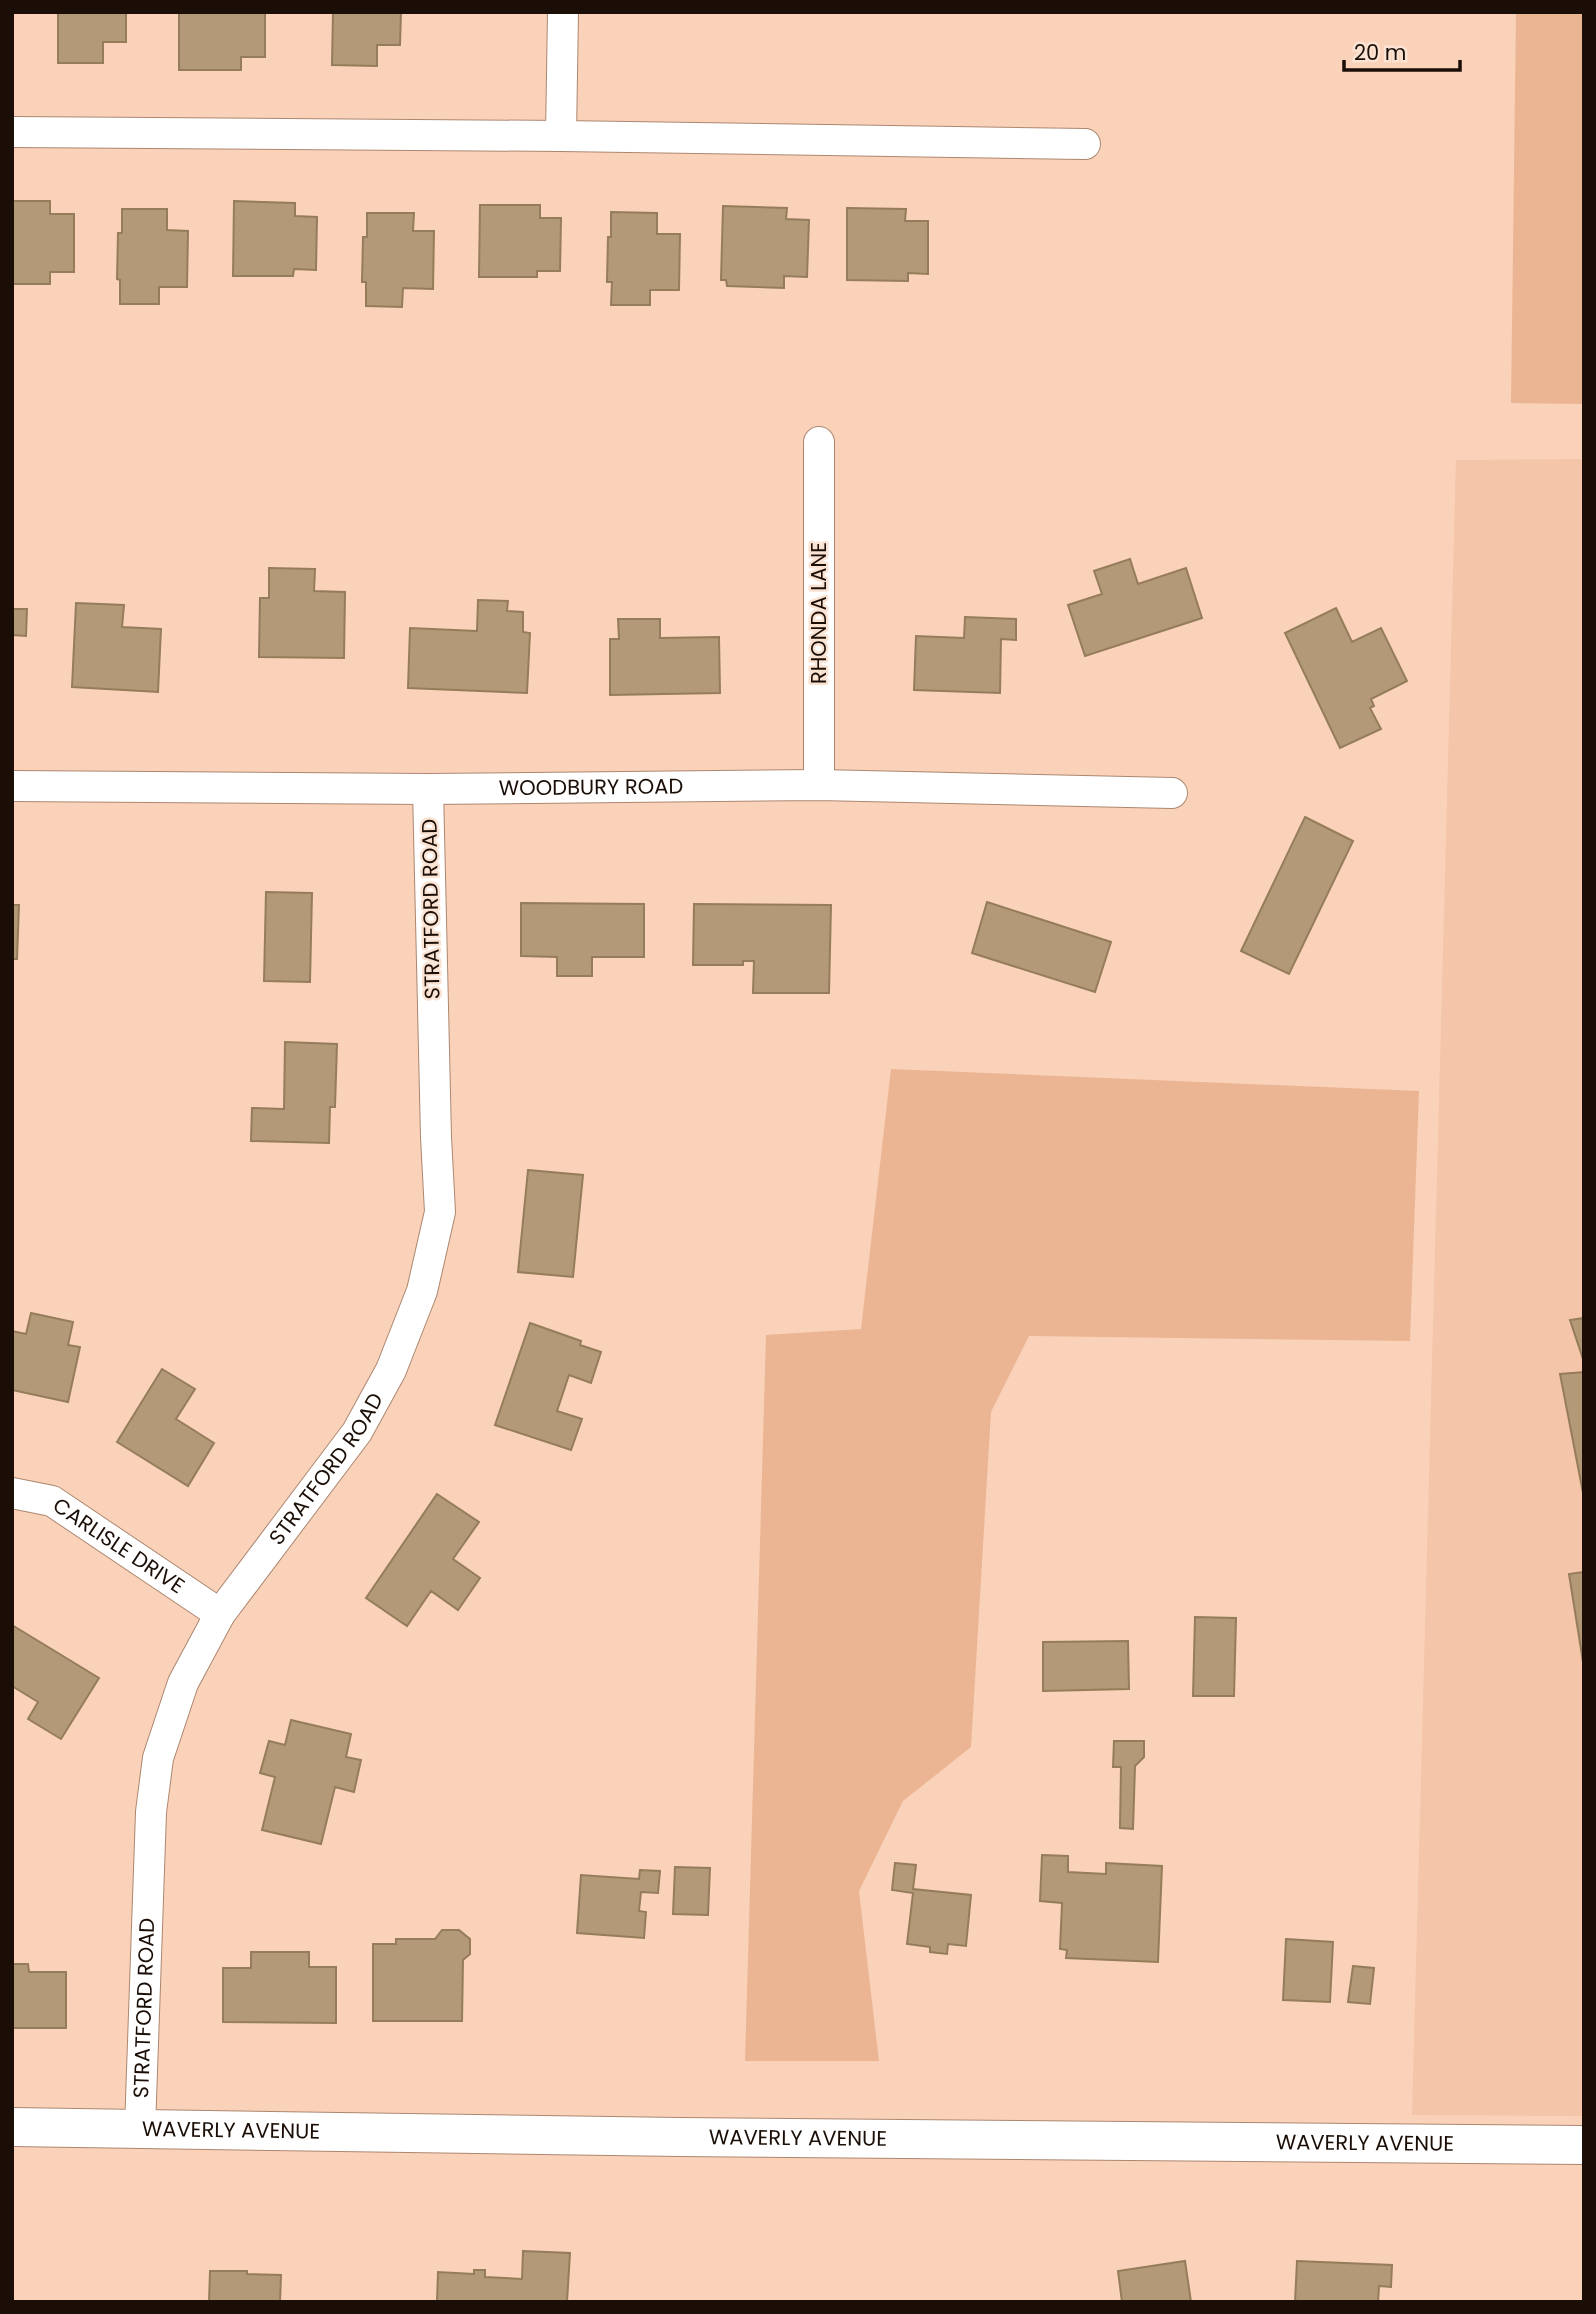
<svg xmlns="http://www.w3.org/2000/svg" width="1596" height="2314" font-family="Poppins,sans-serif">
	<rect width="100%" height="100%" fill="#fad2b9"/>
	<!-- built -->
	<path fill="#f4c5a8" d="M 1584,459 L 1584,2116 L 1412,2115 L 1456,460 Z"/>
	<!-- green -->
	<path fill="#ebb593" d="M 1516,12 L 1584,12 L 1584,404 L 1511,403 Z
		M 891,1069 L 1419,1091 L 1410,1341 L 1029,1336 L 991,1412 L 971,1747 L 903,1801 L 859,1891 L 879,2061 L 745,2061 L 766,1335 L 861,1329 Z"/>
	<!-- building -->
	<path fill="#b49978" stroke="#957c5b" stroke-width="2" d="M 58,12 L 126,12 L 126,42 L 103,42 L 103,63 L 58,63 Z
		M 179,12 L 265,12 L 265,57 L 241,57 L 241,70 L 179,70 Z
		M 333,12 L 401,12 L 400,45 L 377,45 L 377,66 L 332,65 Z
		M 12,201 L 50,201 L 50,214 L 74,214 L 74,272 L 50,272 L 50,284 L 12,284 Z
		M 234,201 L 295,203 L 295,216 L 317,217 L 316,270 L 294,269 L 293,276 L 233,276 Z
		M 480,205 L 540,205 L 540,218 L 561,218 L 560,271 L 537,271 L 537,277 L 479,277 Z
		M 723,206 L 787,208 L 786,219 L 809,220 L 807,277 L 784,276 L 784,288 L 727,286 L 726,280 L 721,280 Z
		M 847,208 L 906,209 L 905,221 L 928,221 L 928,274 L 908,273 L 908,281 L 847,280 Z
		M 122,209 L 167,209 L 167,230 L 188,231 L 187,287 L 159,287 L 159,304 L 120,304 L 120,280 L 117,279 L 118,233 L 122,233 Z
		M 611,212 L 657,213 L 657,234 L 680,234 L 679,290 L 650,290 L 650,305 L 611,305 L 612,282 L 607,282 L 608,237 L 611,237 Z
		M 367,213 L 414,213 L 413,231 L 434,231 L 433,289 L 403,288 L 402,307 L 366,306 L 366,282 L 362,282 L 363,237 L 367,237 Z
		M 1130,559 L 1138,584 L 1186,568 L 1202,618 L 1085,656 L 1068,605 L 1102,594 L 1094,571 Z
		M 269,568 L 315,569 L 314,591 L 345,592 L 344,658 L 259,657 L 260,598 L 269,598 Z
		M 478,600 L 508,601 L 507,611 L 523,612 L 523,632 L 530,633 L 527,693 L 408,688 L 410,628 L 477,631 Z
		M 76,603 L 124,605 L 122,627 L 161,629 L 158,692 L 72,687 Z
		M 1336,608 L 1352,642 L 1381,628 L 1407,681 L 1371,699 L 1374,706 L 1370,708 L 1381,729 L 1340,748 L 1285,633 Z
		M 12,609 L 27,609 L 26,636 L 12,635 Z
		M 965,617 L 1016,619 L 1016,640 L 1001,639 L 1000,693 L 914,690 L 916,636 L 964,638 Z
		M 618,619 L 660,619 L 660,638 L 719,637 L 720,693 L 610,695 L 610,639 L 619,639 Z
		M 1305,817 L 1353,841 L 1289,974 L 1241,951 Z
		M 266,892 L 312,893 L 310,982 L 264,981 Z
		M 987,902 L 1111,942 L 1095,992 L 972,953 Z
		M 521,903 L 644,904 L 644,957 L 592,957 L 592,976 L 557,976 L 557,957 L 521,956 Z
		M 694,904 L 831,905 L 829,993 L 753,993 L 754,961 L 743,961 L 743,965 L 693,965 Z
		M 12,905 L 19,905 L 17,959 L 12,959 Z
		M 285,1042 L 337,1044 L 335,1107 L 330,1107 L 329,1143 L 251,1141 L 252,1108 L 284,1109 Z
		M 528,1170 L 583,1175 L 573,1277 L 518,1272 Z
		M 31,1313 L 73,1322 L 68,1345 L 80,1347 L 68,1402 L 12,1390 L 12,1331 L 26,1334 Z
		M 1584,1318 L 1584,1362 L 1570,1320 Z
		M 530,1323 L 581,1341 L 580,1345 L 601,1352 L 591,1383 L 569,1375 L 557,1411 L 582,1419 L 571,1450 L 495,1425 Z
		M 162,1369 L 195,1389 L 176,1419 L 214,1443 L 188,1486 L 117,1442 Z
		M 1584,1372 L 1584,1498 L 1560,1374 Z
		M 437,1494 L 479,1522 L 453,1559 L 480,1578 L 458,1610 L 431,1591 L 407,1626 L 366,1598 Z
		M 1584,1572 L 1584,1668 L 1569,1574 Z
		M 1195,1617 L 1236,1618 L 1234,1696 L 1193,1696 Z
		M 12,1625 L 99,1678 L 61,1739 L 28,1719 L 38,1702 L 12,1686 Z
		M 1128,1641 L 1129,1689 L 1043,1691 L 1043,1642 Z
		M 291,1720 L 351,1734 L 346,1757 L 361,1760 L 354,1792 L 335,1787 L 321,1844 L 262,1830 L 275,1777 L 260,1773 L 269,1741 L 285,1745 Z
		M 1114,1741 L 1144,1741 L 1144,1757 L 1135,1766 L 1133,1829 L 1120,1828 L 1121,1767 L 1113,1767 Z
		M 1042,1855 L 1068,1856 L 1068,1872 L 1106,1874 L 1106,1863 L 1162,1866 L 1158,1962 L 1066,1958 L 1067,1950 L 1060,1949 L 1062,1903 L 1040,1901 Z
		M 895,1863 L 916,1865 L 913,1889 L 971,1895 L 966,1946 L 948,1944 L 947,1954 L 930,1952 L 930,1947 L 907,1944 L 913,1893 L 892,1890 Z
		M 675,1867 L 710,1868 L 708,1915 L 673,1914 Z
		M 640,1870 L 660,1871 L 658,1893 L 641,1892 L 639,1911 L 646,1912 L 644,1938 L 577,1933 L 581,1875 L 639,1879 Z
		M 442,1930 L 459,1930 L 470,1939 L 470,1954 L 463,1960 L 462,2021 L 373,2021 L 373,1944 L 396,1944 L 396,1939 L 435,1939 Z
		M 1286,1939 L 1333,1942 L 1330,2002 L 1283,2000 Z
		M 251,1952 L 309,1952 L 309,1967 L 336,1967 L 336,2023 L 223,2022 L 223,1968 L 251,1968 Z
		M 12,1964 L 28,1964 L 29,1972 L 66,1972 L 66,2028 L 12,2028 Z
		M 1353,1966 L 1374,1968 L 1370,2004 L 1348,2002 Z
		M 523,2251 L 570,2253 L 567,2302 L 437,2302 L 438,2272 L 474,2274 L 474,2270 L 485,2270 L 485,2277 L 522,2279 Z
		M 1185,2261 L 1191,2302 L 1122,2302 L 1118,2271 Z
		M 1297,2261 L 1392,2265 L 1391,2287 L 1379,2286 L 1378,2302 L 1295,2302 Z
		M 210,2271 L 247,2271 L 247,2274 L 281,2275 L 280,2302 L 209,2302 Z"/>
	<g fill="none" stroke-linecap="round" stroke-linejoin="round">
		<defs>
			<g id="street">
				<path d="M 12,132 L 561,136 L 1085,144"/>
				<path d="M 561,136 L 563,12"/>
				<path d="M 819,442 L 819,785"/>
				<path id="s1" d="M 12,786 L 428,789 L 819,785 L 1172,793"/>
				<path id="s2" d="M 12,1493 L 52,1501 L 220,1614"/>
				<path id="s3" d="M 140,2129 L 151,1812 L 158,1758 L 183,1683 L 220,1614 L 357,1432 L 391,1370 L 422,1291 L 440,1212 L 436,1137 L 428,789"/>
			</g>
			<g id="secondary">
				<path id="s4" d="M 12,2127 L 679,2137 L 1584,2145"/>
			</g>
		</defs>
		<!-- street casing -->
		<use href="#street" stroke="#ac8770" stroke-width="32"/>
		<!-- secondary casing -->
		<use href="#secondary" stroke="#ac8770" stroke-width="40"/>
		<!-- street -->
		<use href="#street" stroke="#fff" stroke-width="30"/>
		<!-- secondary -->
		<use href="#secondary" stroke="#fff" stroke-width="38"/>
	</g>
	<g text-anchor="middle" stroke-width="5" stroke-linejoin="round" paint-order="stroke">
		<!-- street labels -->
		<g font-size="21" fill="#1b0e06" stroke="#fbe3d4">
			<text transform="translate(819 613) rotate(-90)" y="7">RHONDA LANE</text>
			<text dy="7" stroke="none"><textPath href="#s1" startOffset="579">WOODBURY ROAD</textPath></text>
			<text transform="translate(431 909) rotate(-91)" y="7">STRATFORD ROAD</text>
			<text dy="7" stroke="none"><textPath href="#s3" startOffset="709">STRATFORD ROAD</textPath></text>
			<text dy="7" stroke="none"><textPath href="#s2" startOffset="121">CARLISLE DRIVE</textPath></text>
			<text dy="7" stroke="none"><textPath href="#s3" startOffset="121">STRATFORD ROAD</textPath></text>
			<text dy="7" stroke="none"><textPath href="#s4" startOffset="219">WAVERLY AVENUE</textPath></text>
			<text dy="7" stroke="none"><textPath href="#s4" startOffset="786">WAVERLY AVENUE</textPath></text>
			<text dy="7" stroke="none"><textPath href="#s4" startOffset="1353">WAVERLY AVENUE</textPath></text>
		</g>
	</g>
	<!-- border -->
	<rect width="1596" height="2314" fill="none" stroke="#1b0e06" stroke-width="28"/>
	<!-- scale -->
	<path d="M1344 60v10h116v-10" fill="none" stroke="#1b0e06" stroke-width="3.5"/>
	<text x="1354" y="60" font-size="21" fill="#1b0e06" stroke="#fbe3d4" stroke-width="5" paint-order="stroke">20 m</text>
</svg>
